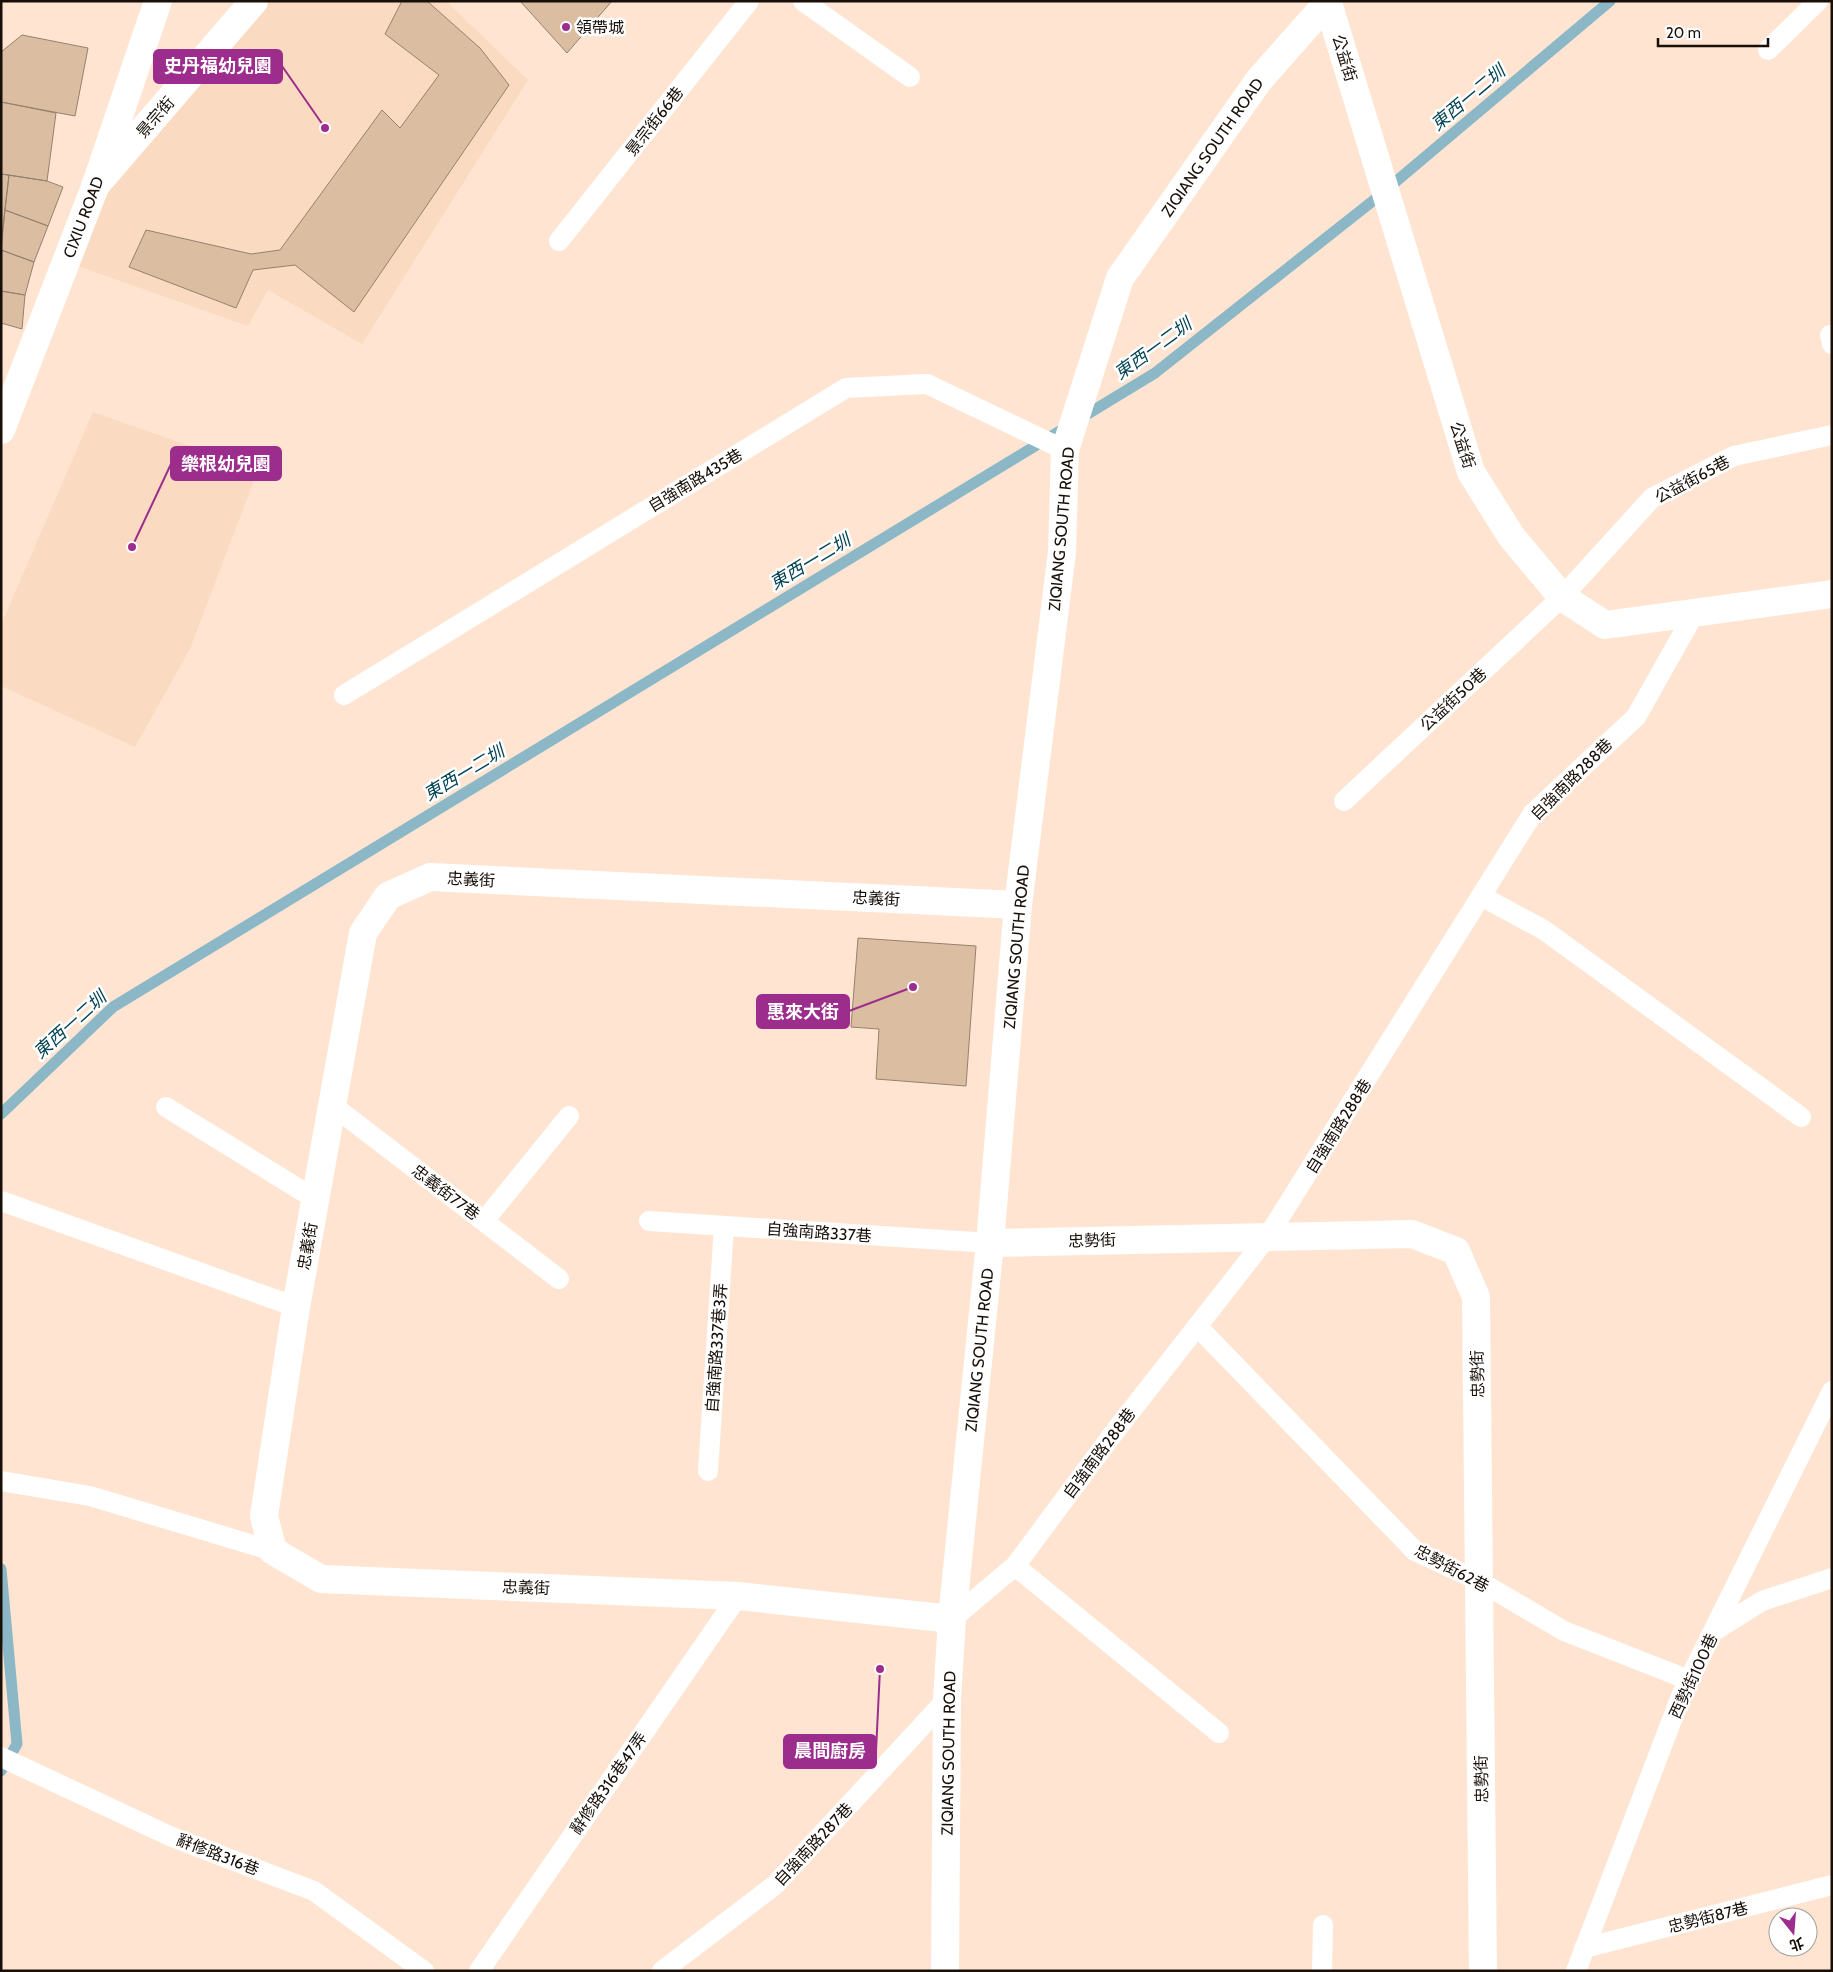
<svg xmlns="http://www.w3.org/2000/svg" width="1833" height="1972" font-family="Cabin,'Noto Sans TC',sans-serif">
	<rect width="100%" height="100%" fill="#ffe5d1"/>
	<!-- built -->
	<path fill="#fadac1" d="M 258,1 L 446,1 L 528,80 L 362,344 L 268,290 L 248,326 L 69,263 L 113,176 Z
		M 93,412 L 258,470 L 190,649 L 135,747 L 1,686 L 1,625 Z"/>
	<g fill="none" stroke-linecap="round" stroke-linejoin="round">
		<!-- stream -->
		<path stroke="#8cb7c6" stroke-width="11" d="M 1,1114 L 113,1007 L 1155,373 L 1374,200 L 1610,1
			M 1,1569 L 17,1744 L 1,1771"/>
	</g>
	<!-- building -->
	<path fill="#dbbea2" stroke="#96816d" d="M 402,1 L 427,1 L 480,48 L 509,85 L 354,312 L 295,265 L 253,270 L 236,308 L 129,267 L 146,230 L 251,254 L 280,250 L 382,110 L 400,128 L 439,75 L 385,34 Z
		M 520,1 L 612,1 L 567,53 Z
		M 22,35 L 88,48 L 75,116 L 1,102 L 1,52 Z
		M 1,102 L 56,113 L 47,181 L 1,174 Z
		M 1,174 L 9,175 L 1,243 Z
		M 9,175 L 47,181 L 63,187 L 48,226 L 5,210 Z
		M 5,210 L 48,226 L 34,262 L 1,250 Z
		M 1,250 L 34,262 L 25,295 L 1,291 Z
		M 1,291 L 25,295 L 22,329 L 1,323 Z
		M 858,938 L 976,946 L 966,1086 L 876,1079 L 879,1029 L 851,1027 Z"/>
	<g fill="none" stroke-linecap="round" stroke-linejoin="round">
		<!-- service -->
		<path stroke="#fff" stroke-width="20" d="M 803,1 L 910,77
			M 1768,50 L 1818,1
			M 559,241 L 749,1
			M 1830,335 L 1832,344
			M 344,695 L 846,388 L 927,384 L 1065,450
			M 1344,801 L 1562,597 L 1652,498 L 1734,456 L 1832,435
			M 1483,897 L 1544,930 L 1801,1117
			M 332,1105 L 559,1279
			M 166,1107 L 315,1199
			M 1,1201 L 296,1307
			M 484,1221 L 569,1116
			M 649,1221 L 990,1243
			M 1197,1326 L 1415,1551 L 1479,1581 L 1564,1631 L 1689,1680
			M 708,1471 L 724,1226
			M 1,1481 L 90,1496 L 273,1551
			M 1015,1566 L 1219,1733
			M 952,1619 L 1015,1566 L 1116,1430 L 1268,1236 L 1533,813 L 1636,717 L 1694,614
			M 1714,1631 L 1762,1601 L 1832,1578
			M 1,1757 L 172,1837 L 314,1891 L 424,1971
			M 1584,1948 L 1832,1885
			M 479,1971 L 738,1596
			M 662,1971 L 775,1885 L 947,1699
			M 1322,1971 L 1323,1925
			M 1576,1971 L 1681,1696 L 1832,1391"/>
		<!-- minor -->
		<path stroke="#fff" stroke-width="28" d="M 1328,3 L 1471,472 L 1511,536 L 1562,597 L 1605,625 L 1832,594
			M 95,186 L 254,1
			M 990,1243 L 1412,1234 L 1456,1251 L 1476,1297 L 1483,1971
			M 952,1619 L 738,1596 L 321,1579 L 273,1551 L 264,1516 L 296,1307 L 363,933 L 388,896 L 430,877 L 1018,905"/>
		<!-- tertiary -->
		<path stroke="#fff" stroke-width="28" d="M 1,430 L 95,187 L 158,1
			M 945,1971 L 947,1699 L 952,1619 L 990,1243 L 1018,905 L 1062,552 L 1065,450 L 1120,278 L 1259,80 L 1329,1"/>
	</g>
	<!-- markers -->
	<circle fill="#9c2d8c" stroke="#fff" stroke-width="2" cx="566" cy="27" r="5"/>
	<g text-anchor="middle" stroke-width="5" stroke-linejoin="round" paint-order="stroke">
		<!-- poi labels -->
		<g font-size="16" fill="#170f08" stroke="#fff" text-anchor="start">
			<text x="576" y="33">領帶城</text>
		</g>
		<!-- street labels -->
		<g font-size="16" fill="#170f08" stroke="#fff">
			<text transform="translate(1345 58) rotate(73)" y="6">公益街</text>
			<text transform="translate(155 117) rotate(-49)" y="6">景宗街</text>
			<text transform="translate(654 121) rotate(-52)" y="6">景宗街66巷</text>
			<text transform="translate(1212 147) rotate(-55)" y="6">ZIQIANG SOUTH ROAD</text>
			<text transform="translate(83 217) rotate(-69)" y="6">CIXIU ROAD</text>
			<text transform="translate(1463 445) rotate(72)" y="6">公益街</text>
			<text transform="translate(1692 479) rotate(-28)" y="6">公益街65巷</text>
			<text transform="translate(695 480) rotate(-31)" y="6">自強南路435巷</text>
			<text transform="translate(1061 529) rotate(-85)" y="6">ZIQIANG SOUTH ROAD</text>
			<text transform="translate(1453 699) rotate(-43)" y="6">公益街50巷</text>
			<text transform="translate(1571 779) rotate(-45)" y="6">自強南路288巷</text>
			<text transform="translate(471 879) rotate(3)" y="6">忠義街</text>
			<text transform="translate(876 898) rotate(3)" y="6">忠義街</text>
			<text transform="translate(1016 947) rotate(-85)" y="6">ZIQIANG SOUTH ROAD</text>
			<text transform="translate(1338 1126) rotate(-58)" y="6">自強南路288巷</text>
			<text transform="translate(446 1192) rotate(37)" y="6">忠義街77巷</text>
			<text transform="translate(819 1232) rotate(4)" y="6">自強南路337巷</text>
			<text transform="translate(1092 1240) rotate(-2)" y="6">忠勢街</text>
			<text transform="translate(307 1246) rotate(-80)" y="6">忠義街</text>
			<text transform="translate(716 1348) rotate(-86)" y="6">自強南路337巷3弄</text>
			<text transform="translate(979 1350) rotate(-84)" y="6">ZIQIANG SOUTH ROAD</text>
			<text transform="translate(1477 1374) rotate(-91)" y="6">忠勢街</text>
			<text transform="translate(1099 1453) rotate(-53)" y="6">自強南路288巷</text>
			<text transform="translate(1452 1568) rotate(28)" y="6">忠勢街62巷</text>
			<text transform="translate(526 1587) rotate(2)" y="6">忠義街</text>
			<text transform="translate(1693 1676) rotate(-65)" y="6">西勢街100巷</text>
			<text transform="translate(948 1753) rotate(-89)" y="6">ZIQIANG SOUTH ROAD</text>
			<text transform="translate(1481 1779) rotate(-91)" y="6">忠勢街</text>
			<text transform="translate(608 1783) rotate(-55)" y="6">辭修路316巷47弄</text>
			<text transform="translate(813 1844) rotate(-47)" y="6">自強南路287巷</text>
			<text transform="translate(218 1854) rotate(21)" y="6">辭修路316巷</text>
			<text transform="translate(1708 1917) rotate(-14)" y="6">忠勢街87巷</text>
		</g>
		<!-- water labels -->
		<g font-size="18" font-style="italic" fill="#054555" stroke="#fff">
			<text transform="translate(1468 98) rotate(-40)" y="6">東西一二圳</text>
			<text transform="translate(1153 349) rotate(-36)" y="6">東西一二圳</text>
			<text transform="translate(810 562) rotate(-31)" y="6">東西一二圳</text>
			<text transform="translate(464 773) rotate(-31)" y="6">東西一二圳</text>
			<text transform="translate(70 1025) rotate(-42)" y="6">東西一二圳</text>
		</g>
	</g>
	<!-- callouts -->
	<path fill="none" stroke="#9c2d8c" stroke-width="2" d="M325 128L282 66M132 547L171 464M913 987L849 1011M880 1669L876 1751"/>
	<g fill="#9c2d8c" stroke="#fff" stroke-width="2">
		<circle cx="325" cy="128" r="5"/>
		<circle cx="132" cy="547" r="5"/>
		<circle cx="913" cy="987" r="5"/>
		<circle cx="880" cy="1669" r="5"/>
	</g>
	<g fill="#9c2d8c" stroke="#9c2d8c" stroke-width="2">
		<rect x="154" y="50" width="128" height="33" rx="5"/>
		<rect x="171" y="447" width="110" height="33" rx="5"/>
		<rect x="757" y="995" width="92" height="33" rx="5"/>
		<rect x="784" y="1735" width="92" height="33" rx="5"/>
	</g>
	<g font-size="18" text-anchor="middle" font-weight="bold" fill="#fff">
		<text x="218" y="72">史丹福幼兒園</text>
		<text x="226" y="470">樂根幼兒園</text>
		<text x="803" y="1018">惠來大街</text>
		<text x="830" y="1757">晨間廚房</text>
	</g>
	<!-- border -->
	<rect width="1833" height="1972" fill="none" stroke="#170f08" stroke-width="5"/>
	<!-- north arrow -->
	<g transform="translate(1793 1932) rotate(163)"><circle r="24" fill="#ffffff" stroke="#a29f9c"/>
	<path d="M0-4L9 19L0 12L-9 19Z" fill="#9c2d8c"/>
	<text y="-8" font-size="14" font-weight="bold" text-anchor="middle" fill="#170f08">北</text>
	</g>
	<!-- scale -->
	<path d="M1658 38v8h110v-8" fill="none" stroke="#170f08" stroke-width="2.5"/>
	<text x="1666" y="38" font-size="15" fill="#170f08" stroke="#ffffff" stroke-width="4" paint-order="stroke">20 m</text>
</svg>
